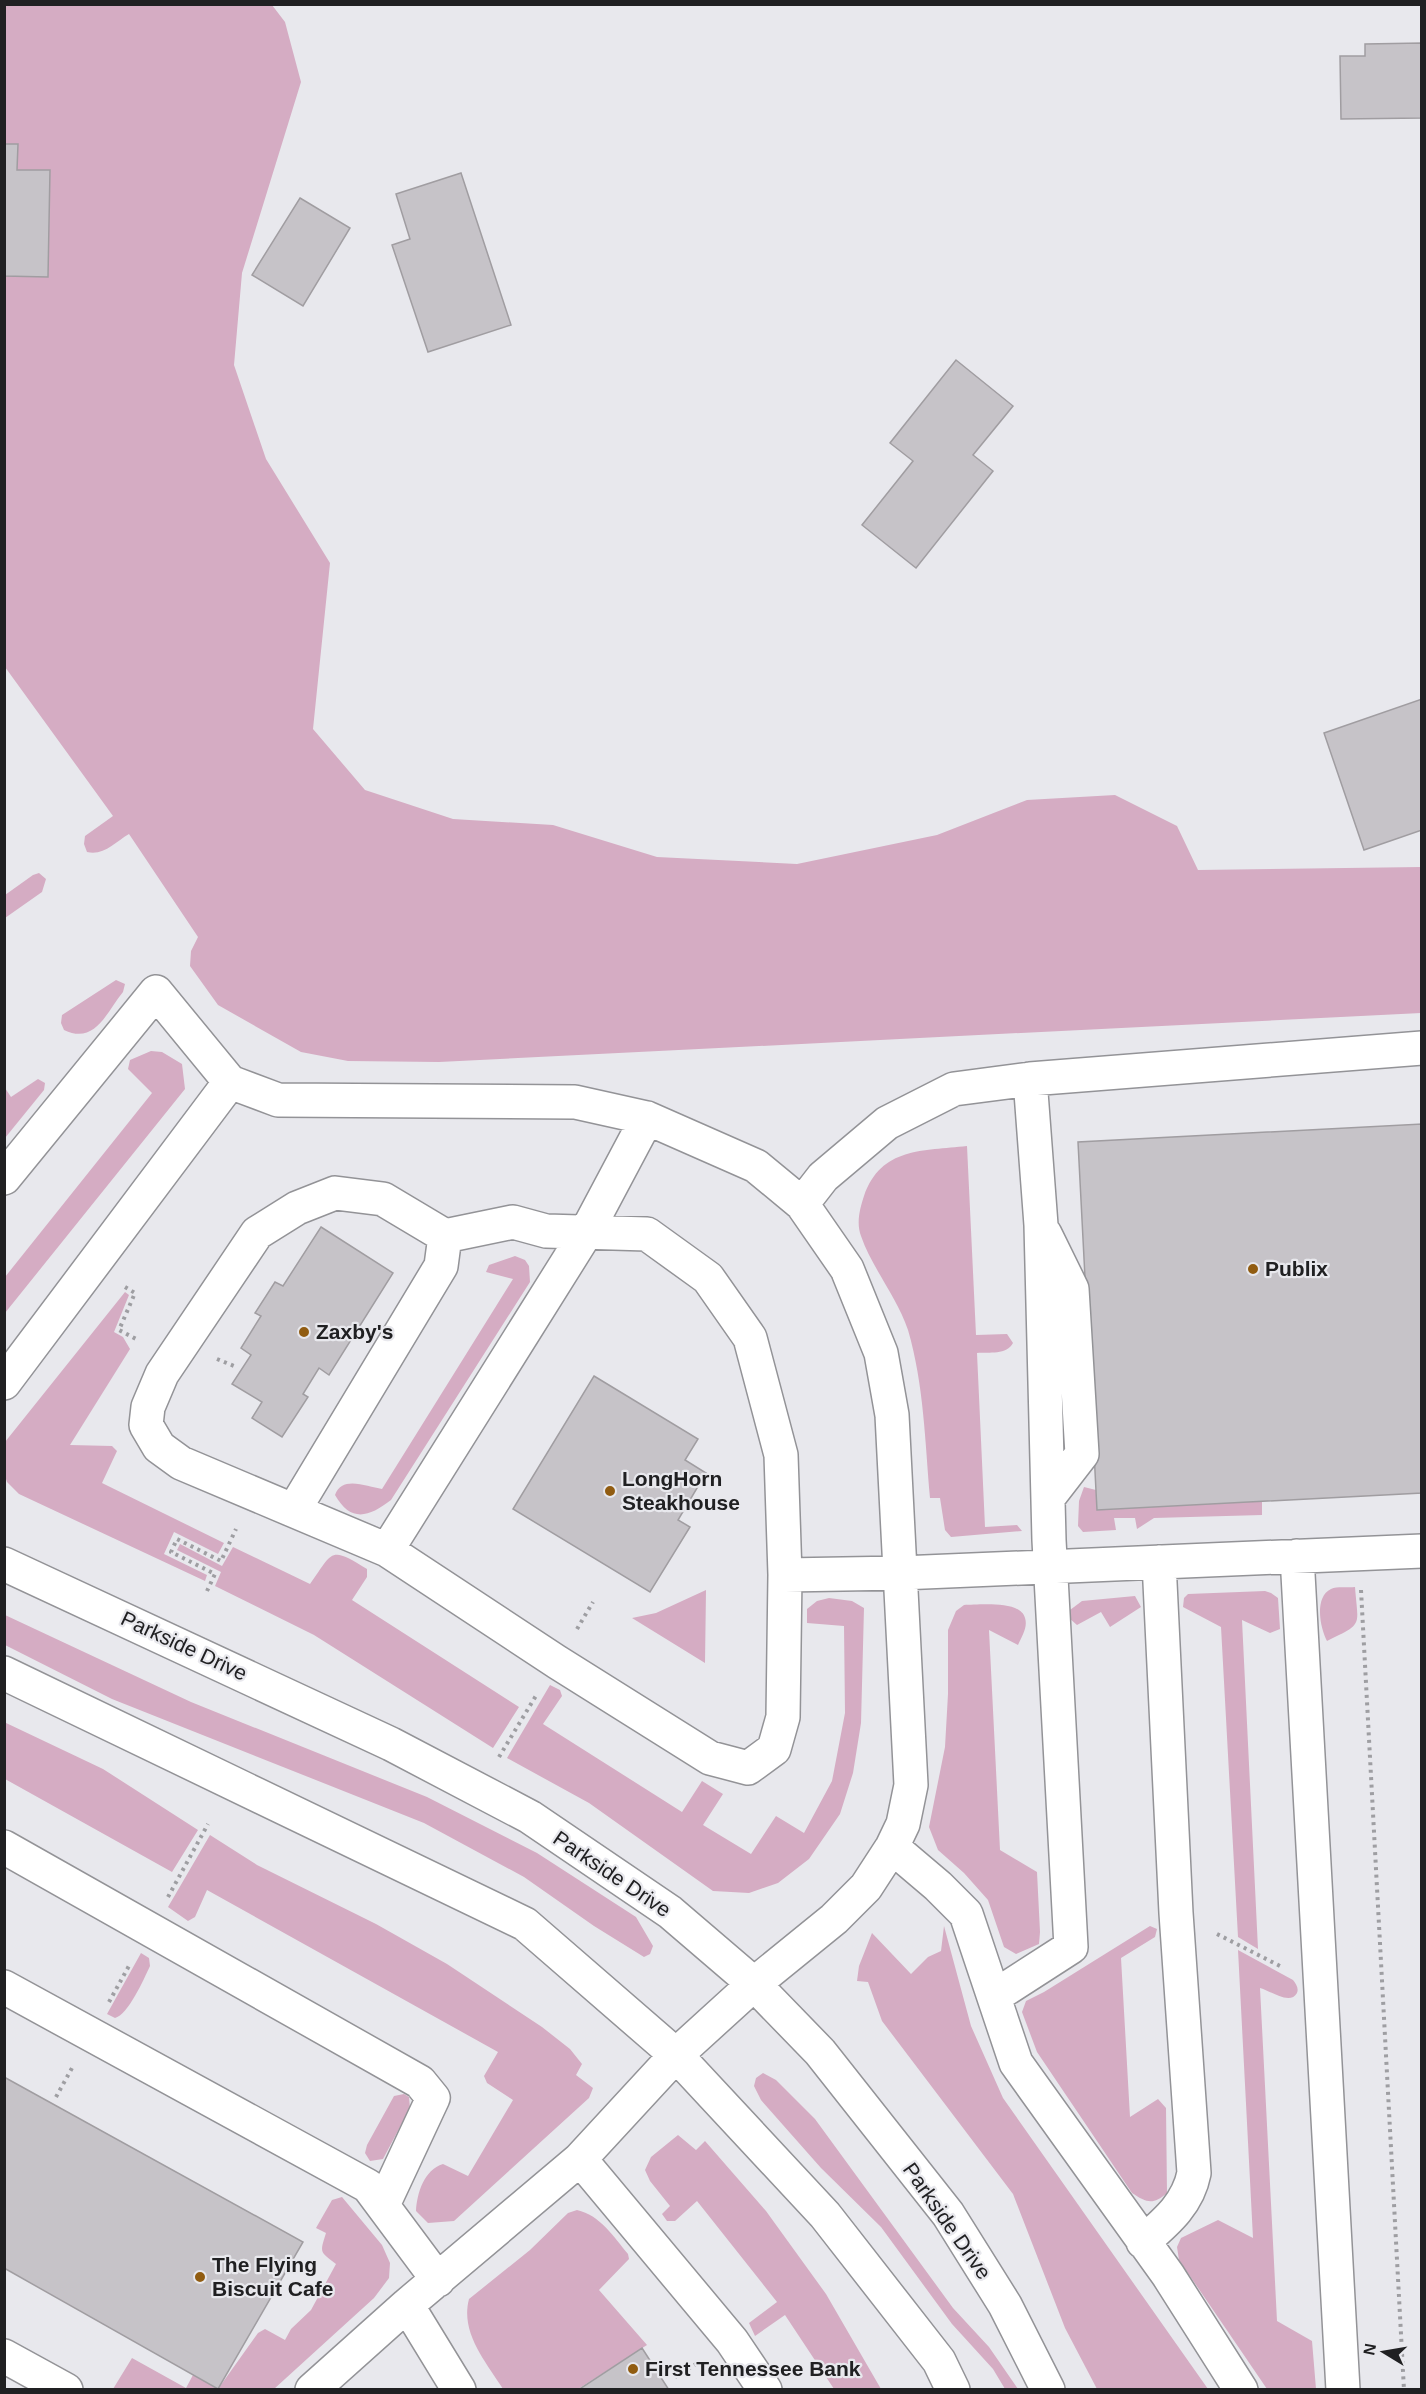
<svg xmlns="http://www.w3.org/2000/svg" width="1426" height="2394" font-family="Arial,sans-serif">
	<rect width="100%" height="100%" fill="#e8e8ed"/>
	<!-- green -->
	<path fill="#d5acc3" d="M 4,5 L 272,5 L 285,22 L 301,82 L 242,273 L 234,365 L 266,459 L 330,563 L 313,729 L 365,790 L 453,819 L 553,825 L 657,857 L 797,864 L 937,835 L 1027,800 L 1115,795 L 1177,826 L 1198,870 L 1421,867 L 1421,1013 L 439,1062 L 348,1061 L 301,1052 L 218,1005 L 190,966 L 191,951 L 198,937 L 129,834 C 115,842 104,856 87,852 L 84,844 L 85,836 L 113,816 L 5,667 Z
		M 39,873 L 46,879 L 42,892 L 5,918 L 5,895 L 33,875 Z
		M 116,980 L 125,984 L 123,992 C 106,1013 95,1045 64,1030 L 61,1023 L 62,1015 Z
		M 151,1051 L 162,1052 L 182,1064 L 185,1089 L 5,1313 L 5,1277 L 152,1093 L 128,1069 L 130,1060 Z
		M 38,1079 L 45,1083 L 44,1090 L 5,1138 L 5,1088 L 11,1097 Z
		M 967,1146 L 976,1335 L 1007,1334 L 1013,1343 C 1007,1355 989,1352 977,1353 L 985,1527 L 1017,1525 L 1022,1531 L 951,1537 L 945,1530 L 940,1498 L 930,1498 C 925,1442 924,1385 908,1330 C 897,1297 872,1268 861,1236 C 856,1223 860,1208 864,1196 C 881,1147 923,1151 967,1146 Z
		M 515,1256 L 525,1260 L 529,1266 L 530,1282 L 391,1500 C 369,1517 351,1523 335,1495 C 342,1475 367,1487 382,1489 L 513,1279 L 486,1272 L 489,1265 Z
		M 125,1292 L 129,1295 L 114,1332 L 123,1337 L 130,1349 L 70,1445 L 112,1446 L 117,1451 L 102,1483 L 224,1543 L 218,1554 L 174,1532 L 164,1554 L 207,1575 L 205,1581 L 19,1494 L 7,1482 L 5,1476 L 5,1442 Z
		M 1084,1487 L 1096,1490 L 1097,1510 L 1262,1501 L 1262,1515 L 1154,1518 L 1137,1529 L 1135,1518 L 1114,1518 L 1116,1530 L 1083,1532 L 1078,1526 L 1079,1501 Z
		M 180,1544 L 222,1566 L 233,1547 L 310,1584 C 333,1552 329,1545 367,1569 L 367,1577 L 352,1600 L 519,1707 L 493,1748 L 314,1635 L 215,1586 L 221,1572 L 177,1550 Z
		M 1355,1587 C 1358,1627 1364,1623 1327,1641 C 1320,1628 1314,1597 1331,1589 C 1337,1586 1348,1588 1355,1587 Z
		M 706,1590 L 705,1663 L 632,1618 L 656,1613 Z
		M 1265,1591 L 1271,1593 L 1278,1598 L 1280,1629 L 1270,1633 L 1242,1620 L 1258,1949 L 1238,1937 L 1221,1627 L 1183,1607 L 1184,1598 L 1188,1594 Z
		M 1135,1596 L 1141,1607 L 1110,1627 L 1101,1612 L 1077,1625 L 1069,1618 L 1070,1610 L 1082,1601 Z
		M 829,1598 L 852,1601 L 864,1608 L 861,1723 L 853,1773 L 840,1814 L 809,1859 L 778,1883 L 749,1893 L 713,1891 L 589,1803 L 507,1758 L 550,1685 L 560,1690 L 562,1696 L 543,1724 L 682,1812 L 702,1781 L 723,1794 L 703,1825 L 751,1854 L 776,1816 L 804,1833 L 832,1781 L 845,1713 L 844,1626 L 807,1623 L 807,1609 L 817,1601 Z
		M 964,1605 C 978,1605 1021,1600 1025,1618 C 1028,1627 1022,1636 1018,1645 L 989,1630 L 1000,1850 L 1037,1872 L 1040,1932 L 1039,1944 L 1016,1954 L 1004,1947 L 988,1900 L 964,1873 L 938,1850 L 929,1827 L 945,1747 L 948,1694 L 948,1630 L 956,1611 Z
		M 5,1615 L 191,1702 L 427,1797 L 537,1853 L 636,1917 L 653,1946 L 650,1954 L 644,1957 L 594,1926 L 524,1877 L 424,1823 L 112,1699 L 5,1645 Z
		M 4,1722 L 103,1769 L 198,1830 L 172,1872 L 5,1779 Z
		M 210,1835 L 257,1865 L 376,1924 L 447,1964 L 542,2027 L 570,2049 L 582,2064 L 576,2075 L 593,2088 L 589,2098 L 454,2221 L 428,2223 L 416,2211 C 417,2193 424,2170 443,2164 L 468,2176 L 513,2100 L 487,2083 L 484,2076 L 498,2052 L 207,1890 L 195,1917 L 188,1921 L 168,1907 Z
		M 944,1926 L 971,2026 L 1003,2098 L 1208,2389 L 1097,2389 L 1065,2328 L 1013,2194 L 882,2021 L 868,1982 L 857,1981 L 859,1966 L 872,1933 L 911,1974 L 928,1957 L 941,1951 Z
		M 1150,1926 L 1157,1929 L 1155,1937 L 1121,1958 L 1130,2117 L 1158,2099 L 1166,2108 L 1167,2193 C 1153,2205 1147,2203 1132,2193 L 1037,2052 L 1022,2012 L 1026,2001 L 1044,1992 Z
		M 1238,1950 L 1293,1980 C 1296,1984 1299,1988 1297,1993 C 1290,2006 1269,1990 1260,1988 L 1277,2321 L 1312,2341 L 1316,2389 L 1267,2389 L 1179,2260 L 1177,2247 L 1181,2238 L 1218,2220 L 1253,2238 Z
		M 141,1953 L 149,1958 L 150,1966 C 144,1979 128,2015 115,2018 L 107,2014 Z
		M 763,2073 L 776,2080 L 815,2119 L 953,2308 L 989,2347 L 1018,2389 L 1005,2389 L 993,2369 L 952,2324 L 881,2227 L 821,2168 L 761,2100 L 754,2086 L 756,2078 Z
		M 404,2094 L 409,2097 L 410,2108 L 383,2159 L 370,2161 L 365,2153 L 367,2145 L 394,2096 Z
		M 678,2135 L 696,2150 L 705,2141 L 766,2211 L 826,2294 L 881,2389 L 834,2389 L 785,2315 L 755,2336 L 749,2323 L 777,2302 L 697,2201 L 675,2221 L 667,2221 L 662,2214 L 670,2206 L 650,2181 L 645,2170 L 651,2157 Z
		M 342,2197 L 382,2245 L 390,2263 L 389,2278 L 374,2298 L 274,2389 L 113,2389 L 132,2358 L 186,2388 L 193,2375 L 218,2389 L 258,2333 L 265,2329 L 285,2340 L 291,2329 L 311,2310 L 336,2264 C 319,2251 320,2253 326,2233 L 316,2228 L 332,2200 Z
		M 577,2210 C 600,2215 614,2237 628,2254 L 629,2259 L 599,2290 L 647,2345 L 578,2389 L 503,2389 C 486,2362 460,2333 469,2299 L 530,2250 L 568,2213 Z"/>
	<!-- building -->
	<path fill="#c6c3c8" stroke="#a09da1" stroke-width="1.5" d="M 1422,43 L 1422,118 L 1341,119 L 1340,56 L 1365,56 L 1365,44 Z
		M 4,144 L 18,144 L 17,170 L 50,170 L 48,277 L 4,276 Z
		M 461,173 L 511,325 L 428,352 L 392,245 L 410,239 L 396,194 Z
		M 300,198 L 350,228 L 303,306 L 252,275 Z
		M 956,360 L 1013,406 L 973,455 L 993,471 L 916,568 L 862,525 L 913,461 L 890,443 Z
		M 1422,699 L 1422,830 L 1364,850 L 1324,733 Z
		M 1422,1124 L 1422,1493 L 1097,1510 L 1078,1142 Z
		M 321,1227 L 393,1273 L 329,1375 L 319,1368 L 303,1394 L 308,1397 L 282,1437 L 252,1418 L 262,1402 L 232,1384 L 251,1355 L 241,1348 L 261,1316 L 255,1313 L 275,1282 L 283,1286 Z
		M 594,1376 L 698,1439 L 685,1460 L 706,1473 L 678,1520 L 690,1527 L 650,1592 L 513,1509 Z
		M 4,2077 L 303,2242 L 218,2389 L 4,2268 Z
		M 642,2348 L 669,2390 L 578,2390 Z"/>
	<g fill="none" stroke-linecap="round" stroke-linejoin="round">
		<defs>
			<path id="minor" d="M 4,1178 L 156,992 L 230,1082 L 278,1100 L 575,1102 L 647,1118 L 756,1166 L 802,1204 L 847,1269 L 881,1353 L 892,1415 L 911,1785 L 903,1824 L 892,1847 L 866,1887 L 834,1919 L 754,1984 L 676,2055 L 580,2159 L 407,2305 L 312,2390
				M 335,1193 L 383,1199 L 445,1236 L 513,1222 L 546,1231 L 647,1234 L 708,1278 L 750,1338 L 781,1455 L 785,1575 L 783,1717 L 774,1749 L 748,1768 L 710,1758 L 557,1662 L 387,1550 L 181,1463 L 159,1447 L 146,1425 L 148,1407 L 162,1374 L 257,1233 L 297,1208 Z
				M 802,1204 L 823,1177 L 887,1123 L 954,1089 L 1030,1079 L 1422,1048
				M 1045,1234 L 1072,1289 L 1082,1454 L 1048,1498
				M 4,1383 L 230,1082
				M 294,1510 L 441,1266 L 445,1236
				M 387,1550 L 587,1231 L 647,1118
				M 1297,1556 L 1343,2390
				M 4,1564 L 391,1744 L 530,1817 L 670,1912 L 754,1984 L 820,2052 L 948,2214 L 1005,2305 L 1048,2390
				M 785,1575 L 901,1573 L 1422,1551
				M 4,1673 L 525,1924 L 676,2055 L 825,2215 L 939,2361 L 953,2390
				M 4,1847 L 420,2082 L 433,2098 L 383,2205
				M 892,1847 L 938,1886 L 966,1914 L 1016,2063 L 1168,2275 L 1241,2390
				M 4,1987 L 368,2186 L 438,2280
				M 995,1996 L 1071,1947 L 1049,1540 L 1041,1225 L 1030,1079
				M 580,2159 L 732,2341 L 765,2390
				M 1143,2242 C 1166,2222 1188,2204 1194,2173 L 1176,1913 L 1159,1562
				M 407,2305 L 459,2390
				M 4,2356 L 66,2390"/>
		</defs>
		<!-- minor casing -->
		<use href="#minor" stroke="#939397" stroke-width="36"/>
		<!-- path -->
		<path stroke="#9e9ea2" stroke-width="4" stroke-dasharray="3 4.5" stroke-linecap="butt" d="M 125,1287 L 135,1293 L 119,1330 L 138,1340
			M 217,1359 L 234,1366
			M 1361,1590 L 1404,2390
			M 207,1591 L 215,1574 L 171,1552 L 177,1539 L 221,1561 L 236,1529
			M 577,1629 L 593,1602
			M 499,1757 L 537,1694
			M 168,1897 L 208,1824
			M 1217,1934 L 1280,1966
			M 109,2002 L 130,1964
			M 56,2097 L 72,2068
			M 675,2377 L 699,2362"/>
		<!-- minor -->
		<use href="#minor" stroke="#fff" stroke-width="33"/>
	</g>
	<!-- markers -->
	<g fill="#915c11" stroke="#e8e8ed" stroke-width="2">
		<circle cx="1253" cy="1269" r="6"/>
		<circle cx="304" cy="1332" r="6"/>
		<circle cx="610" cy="1491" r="6"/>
		<circle cx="200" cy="2277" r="6"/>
		<circle cx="633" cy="2369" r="6"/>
	</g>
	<g text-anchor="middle" stroke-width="4.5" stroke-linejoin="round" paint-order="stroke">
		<!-- poi labels -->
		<g font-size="21" font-weight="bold" fill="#202022" stroke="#e8e8ed" text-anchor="start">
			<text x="1265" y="1276">Publix</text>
			<text x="316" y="1339">Zaxby's</text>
			<text x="622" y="1486">LongHorn<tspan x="622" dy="24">Steakhouse</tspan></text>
			<text x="212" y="2272">The Flying<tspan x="212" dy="24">Biscuit Cafe</tspan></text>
			<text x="645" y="2376">First Tennessee Bank</text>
		</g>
		<!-- street labels -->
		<g font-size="21" fill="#202022" stroke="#e8e8ed">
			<text transform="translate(184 1646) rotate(25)" y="7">Parkside Drive</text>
			<text transform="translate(612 1874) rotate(34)" y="7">Parkside Drive</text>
			<text transform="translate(947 2221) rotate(55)" y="7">Parkside Drive</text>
		</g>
	</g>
	<!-- border -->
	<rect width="1426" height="2394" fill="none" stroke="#202022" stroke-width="12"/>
	<!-- north arrow -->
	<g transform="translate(1384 2352) rotate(281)" stroke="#e8e8ed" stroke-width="4.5" paint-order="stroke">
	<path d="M0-4.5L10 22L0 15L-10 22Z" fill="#202022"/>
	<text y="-9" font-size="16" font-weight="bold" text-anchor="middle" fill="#202022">N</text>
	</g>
</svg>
